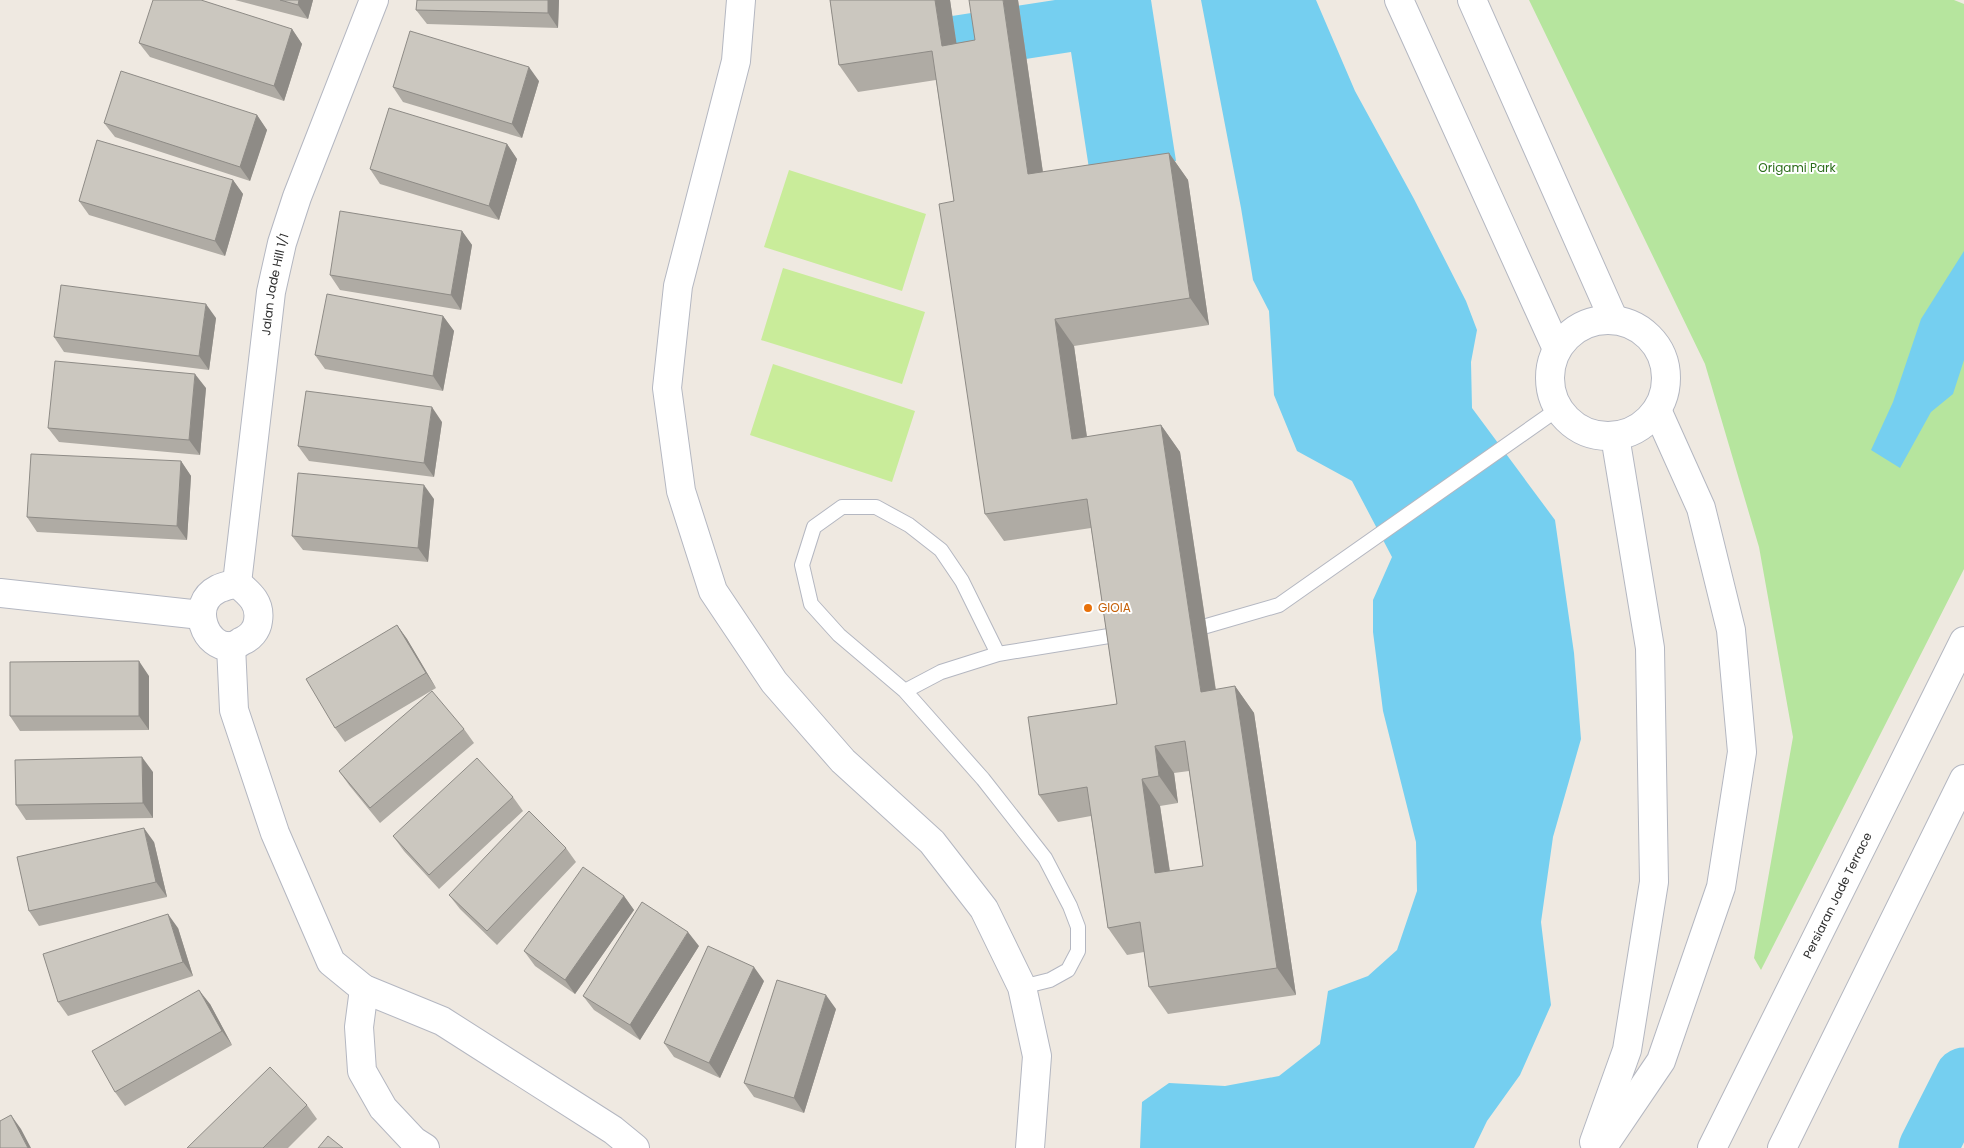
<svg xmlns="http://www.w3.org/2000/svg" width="1964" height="1148" font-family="Poppins,sans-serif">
	<rect width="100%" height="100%" fill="#efe9e1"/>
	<!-- green -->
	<path fill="#b6e59e" d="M 1529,0 L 1954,0 L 1964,4 L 1964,569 L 1761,970 L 1754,958 L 1793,737 L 1759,547 L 1705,364 Z"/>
	<!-- pitch -->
	<path fill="#c9ec9a" d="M 789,170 L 926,214 L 902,291 L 764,247 Z
		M 783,268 L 925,312 L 902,384 L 761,340 Z
		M 773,364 L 915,411 L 892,482 L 750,435 Z"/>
	<!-- water -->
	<path fill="#75cff0" d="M 1055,0 L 1151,0 L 1176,161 L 1090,175 L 1071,52 L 960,69 L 952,16 Z
		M 1201,0 L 1316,0 L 1355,91 L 1414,199 L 1466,301 L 1477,330 L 1471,362 L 1472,408 L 1555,520 L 1574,653 L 1581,739 L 1553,837 L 1541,922 L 1551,1005 L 1520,1075 L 1487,1121 L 1474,1148 L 1140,1148 L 1142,1102 L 1169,1083 L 1225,1086 L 1279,1076 L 1320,1044 L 1328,991 L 1368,976 L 1397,950 L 1417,891 L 1416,842 L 1383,711 L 1373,632 L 1373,600 L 1392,557 L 1352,481 L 1297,451 L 1274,395 L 1269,311 L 1253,280 L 1241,208 Z
		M 1964,251 L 1964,360 L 1953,394 L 1931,412 L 1900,468 L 1871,450 L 1893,402 L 1921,319 Z"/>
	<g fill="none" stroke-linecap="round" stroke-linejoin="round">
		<!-- river -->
		<path stroke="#75cff0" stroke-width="59" d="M 1928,1148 L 1964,1077"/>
		<defs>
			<path id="lane" d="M 1203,627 L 1279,605 L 1558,409
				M 905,691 L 839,635 L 811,604 L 802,565 L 814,527 L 842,507 L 876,507 L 909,525 L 941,550 L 962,581 L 998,654
				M 1022,987 L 1050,980 L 1068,970 L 1078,951 L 1078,927 L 1070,906 L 1045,858 L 983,779 L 905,691 L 941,672 L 998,654 L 1115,635"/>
			<g id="street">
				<path d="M 741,0 L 736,61 L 678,286 L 667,388 L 681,491 L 713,591 L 774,682 L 843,761 L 932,842 L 984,909 L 1022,987 L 1037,1056 L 1030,1148"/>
				<path d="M 1399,0 L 1557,349"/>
				<path d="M 1472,0 L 1613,318"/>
				<circle cx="1608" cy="378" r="58"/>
				<path id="s1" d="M 237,583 L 271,292 L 282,243 L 297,197 L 374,0"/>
				<path d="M 237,583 C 250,594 261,603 258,621 C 257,630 250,638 242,641 C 239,643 235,646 232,646 C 205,650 188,604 218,589 C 224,586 231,585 237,583 Z"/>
				<path d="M 0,593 L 201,615"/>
				<path d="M 231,646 L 234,710 L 275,833 L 331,962 L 364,989 L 442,1021 L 613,1130 L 635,1148"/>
				<path d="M 364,989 L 359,1027 L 362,1071 L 383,1108 L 414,1141 L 425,1148"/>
				<path d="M 1594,1142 L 1627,1050 L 1654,882 L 1650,648 L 1615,436"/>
				<path d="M 1602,1148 L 1661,1061 L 1721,887 L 1742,752 L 1731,630 L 1701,508 L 1657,410"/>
			</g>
			<g id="secondary">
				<path id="s2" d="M 1712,1148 L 1964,641"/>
				<path d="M 1782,1148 L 1964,779"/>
			</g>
		</defs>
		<!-- lane casing -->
		<use href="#lane" stroke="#b4b7c1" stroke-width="16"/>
		<!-- street casing -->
		<use href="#street" stroke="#b4b7c1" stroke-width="30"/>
		<!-- secondary casing -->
		<use href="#secondary" stroke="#b4b7c1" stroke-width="30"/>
		<!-- lane -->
		<use href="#lane" stroke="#fff" stroke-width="14"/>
		<!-- street -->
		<use href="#street" stroke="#fff" stroke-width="28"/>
		<!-- secondary -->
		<use href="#secondary" stroke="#fff" stroke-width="28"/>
	</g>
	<!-- wall -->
	<path fill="#afaba4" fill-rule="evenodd" d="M 235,0 L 313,0 L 308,19 Z
		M 417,0 L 559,0 L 558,28 L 427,24 L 416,10 Z
		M 830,0 L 950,0 L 956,43 L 975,40 L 1018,0 L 1043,172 L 1169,153 L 1188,180 L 1209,325 L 1074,346 L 1087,437 L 1161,425 L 1180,452 L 1216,690 L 1235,686 L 1254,713 L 1296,995 L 1168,1014 L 1149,987 L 1144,952 L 1127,955 L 1108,928 L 1091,816 L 1058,822 L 1039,795 L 1117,704 L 1091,528 L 1004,541 L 985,514 L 954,201 L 936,80 L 858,92 L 839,65 ZM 1189,771 L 1203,866 L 1170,871 L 1160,806 L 1178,803 L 1174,773 Z
		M 292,29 L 302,44 L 284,101 L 150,57 L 139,43 Z
		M 539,81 L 522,138 L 403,102 L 393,87 Z
		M 257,115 L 267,130 L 250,181 L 115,137 L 104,123 Z
		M 507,144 L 517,159 L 499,220 L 380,184 L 370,169 Z
		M 233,180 L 243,194 L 225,256 L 89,215 L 79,201 Z
		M 462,231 L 472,245 L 461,310 L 340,290 L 330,275 Z
		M 443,316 L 454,331 L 443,391 L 325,369 L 315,355 Z
		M 216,318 L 209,370 L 64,352 L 54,337 Z
		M 206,388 L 200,455 L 59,442 L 48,428 Z
		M 442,422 L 434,477 L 309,461 L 298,446 Z
		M 181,461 L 191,476 L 187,540 L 37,532 L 27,517 Z
		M 434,499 L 428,562 L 303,550 L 292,536 Z
		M 397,625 L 407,639 L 436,688 L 345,742 L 335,728 Z
		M 149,676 L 149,730 L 20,731 L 10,716 Z
		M 464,729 L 474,743 L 380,823 L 349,785 L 339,771 Z
		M 153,772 L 153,818 L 26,820 L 16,805 Z
		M 513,797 L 523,811 L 439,889 L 404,851 L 393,836 Z
		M 154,842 L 167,897 L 39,926 L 29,911 Z
		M 566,848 L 576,862 L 497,945 L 460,909 L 449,895 Z
		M 624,896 L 634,910 L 575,994 L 535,966 L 524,951 Z
		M 178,928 L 193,976 L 68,1016 L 58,1002 Z
		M 699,946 L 640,1040 L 594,1010 L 583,996 Z
		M 764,981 L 720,1078 L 674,1057 L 664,1043 Z
		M 210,1004 L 232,1045 L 125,1106 L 115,1092 Z
		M 836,1009 L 804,1113 L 754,1097 L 744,1083 Z
		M 307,1105 L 317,1119 L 288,1148 L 187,1148 Z"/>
	<!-- shaded-wall -->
	<path fill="#8e8b86" d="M 299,0 L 313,0 L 308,19 L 298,5 Z
		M 548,0 L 559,0 L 558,28 L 548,13 Z
		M 935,0 L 950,0 L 961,73 L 942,46 Z
		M 1003,0 L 1018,0 L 1047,201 L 1028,174 Z
		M 292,29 L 302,44 L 284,101 L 274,86 Z
		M 529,67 L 539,81 L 522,138 L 512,124 Z
		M 257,115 L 267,130 L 250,181 L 240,167 Z
		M 507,144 L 517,159 L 499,220 L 489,206 Z
		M 1169,153 L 1188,180 L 1209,325 L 1190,298 Z
		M 233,180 L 243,194 L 225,256 L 215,241 Z
		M 462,231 L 472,245 L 461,310 L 451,295 Z
		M 206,304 L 216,318 L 209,370 L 199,356 Z
		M 443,316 L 454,331 L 443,391 L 433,376 Z
		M 1055,319 L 1074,346 L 1091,466 L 1072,439 Z
		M 195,374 L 206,388 L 200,455 L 189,440 Z
		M 432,407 L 442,422 L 434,477 L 424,463 Z
		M 1161,425 L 1180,452 L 1220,719 L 1201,692 Z
		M 181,461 L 191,476 L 187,540 L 177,526 Z
		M 424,485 L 434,499 L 428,562 L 418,548 Z
		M 397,625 L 407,639 L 436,688 L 426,673 Z
		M 139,661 L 149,676 L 149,730 L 139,716 Z
		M 1235,686 L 1254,713 L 1296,995 L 1277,968 Z
		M 1155,746 L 1174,773 L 1178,803 L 1159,776 Z
		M 142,757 L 153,772 L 153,818 L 143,803 Z
		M 1142,779 L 1160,806 L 1174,900 L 1155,873 Z
		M 144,828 L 154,842 L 167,897 L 156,882 Z
		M 624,896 L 634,910 L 575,994 L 565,980 Z
		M 168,914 L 178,928 L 193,976 L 183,962 Z
		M 688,932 L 699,946 L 640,1040 L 630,1025 Z
		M 754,967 L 764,981 L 720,1078 L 709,1063 Z
		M 199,990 L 210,1004 L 232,1045 L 222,1031 Z
		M 826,995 L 836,1009 L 804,1113 L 794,1098 Z
		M 11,1115 L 21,1129 L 31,1148 L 28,1148 Z"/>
	<!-- building -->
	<path fill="#cbc7bf" stroke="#8e8b86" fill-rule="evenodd" d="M 153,0 L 201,0 L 292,29 L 274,86 L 139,43 Z
		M 280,0 L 299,0 L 298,5 Z
		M 417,0 L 548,0 L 548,13 L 416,10 Z
		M 830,0 L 935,0 L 942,46 L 975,40 L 969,0 L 1003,0 L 1028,174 L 1169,153 L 1190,298 L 1055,319 L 1072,439 L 1161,425 L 1201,692 L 1235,686 L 1277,968 L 1149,987 L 1140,922 L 1108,928 L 1087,787 L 1039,795 L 1028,717 L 1117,704 L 1087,499 L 985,514 L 939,204 L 954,201 L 932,51 L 839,65 ZM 1185,741 L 1203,866 L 1155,873 L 1142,779 L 1159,776 L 1155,746 Z
		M 410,31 L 529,67 L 512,124 L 393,87 Z
		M 121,71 L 257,115 L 240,167 L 104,123 Z
		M 389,108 L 507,144 L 489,206 L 370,169 Z
		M 97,140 L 233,180 L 215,241 L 79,201 Z
		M 340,211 L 462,231 L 451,295 L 330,275 Z
		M 61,285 L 206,304 L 199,356 L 54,337 Z
		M 327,294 L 443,316 L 433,376 L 315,355 Z
		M 55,361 L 195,374 L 189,440 L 48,428 Z
		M 306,391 L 432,407 L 424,463 L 298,446 Z
		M 31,454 L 181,461 L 177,526 L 27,517 Z
		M 298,473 L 424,485 L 418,548 L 292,536 Z
		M 397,625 L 426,673 L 335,728 L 306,679 Z
		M 139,661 L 139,716 L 10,716 L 10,662 Z
		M 432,691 L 464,729 L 370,808 L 339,771 Z
		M 142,757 L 143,803 L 16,805 L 15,760 Z
		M 477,758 L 513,797 L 429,875 L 393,836 Z
		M 529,811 L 566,848 L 487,931 L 449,895 Z
		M 144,828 L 156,882 L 29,911 L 17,857 Z
		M 583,867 L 624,896 L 565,980 L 524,951 Z
		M 642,902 L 688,932 L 630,1025 L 583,996 Z
		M 168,914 L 183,962 L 58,1002 L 43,954 Z
		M 708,946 L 754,967 L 709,1063 L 664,1043 Z
		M 777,980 L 826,995 L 794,1098 L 744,1083 Z
		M 199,990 L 222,1031 L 115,1092 L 92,1051 Z
		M 270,1067 L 307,1105 L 263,1148 L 187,1148 Z
		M 11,1115 L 28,1148 L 0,1148 L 0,1121 Z
		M 328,1136 L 343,1148 L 318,1148 Z"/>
	<!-- markers -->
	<circle fill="#e8710a" stroke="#fff" stroke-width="2" cx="1088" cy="608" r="5"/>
	<g text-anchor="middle" stroke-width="4" stroke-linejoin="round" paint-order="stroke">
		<!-- park labels -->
		<g font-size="12" fill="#2c6e1b" stroke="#fff">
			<text x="1797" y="172">Origami Park</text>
		</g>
		<!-- street labels -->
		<g font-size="12" fill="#2e2e2e" stroke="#fff">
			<text dy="4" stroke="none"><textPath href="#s1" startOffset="301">Jalan Jade Hill 1/1</textPath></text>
			<text dy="4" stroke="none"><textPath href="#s2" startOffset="282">Persiaran Jade Terrace</textPath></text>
		</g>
		<!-- food labels -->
		<g font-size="12" fill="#c56008" stroke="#fff" text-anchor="start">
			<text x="1098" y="612">GIOIA</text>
		</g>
	</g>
</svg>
